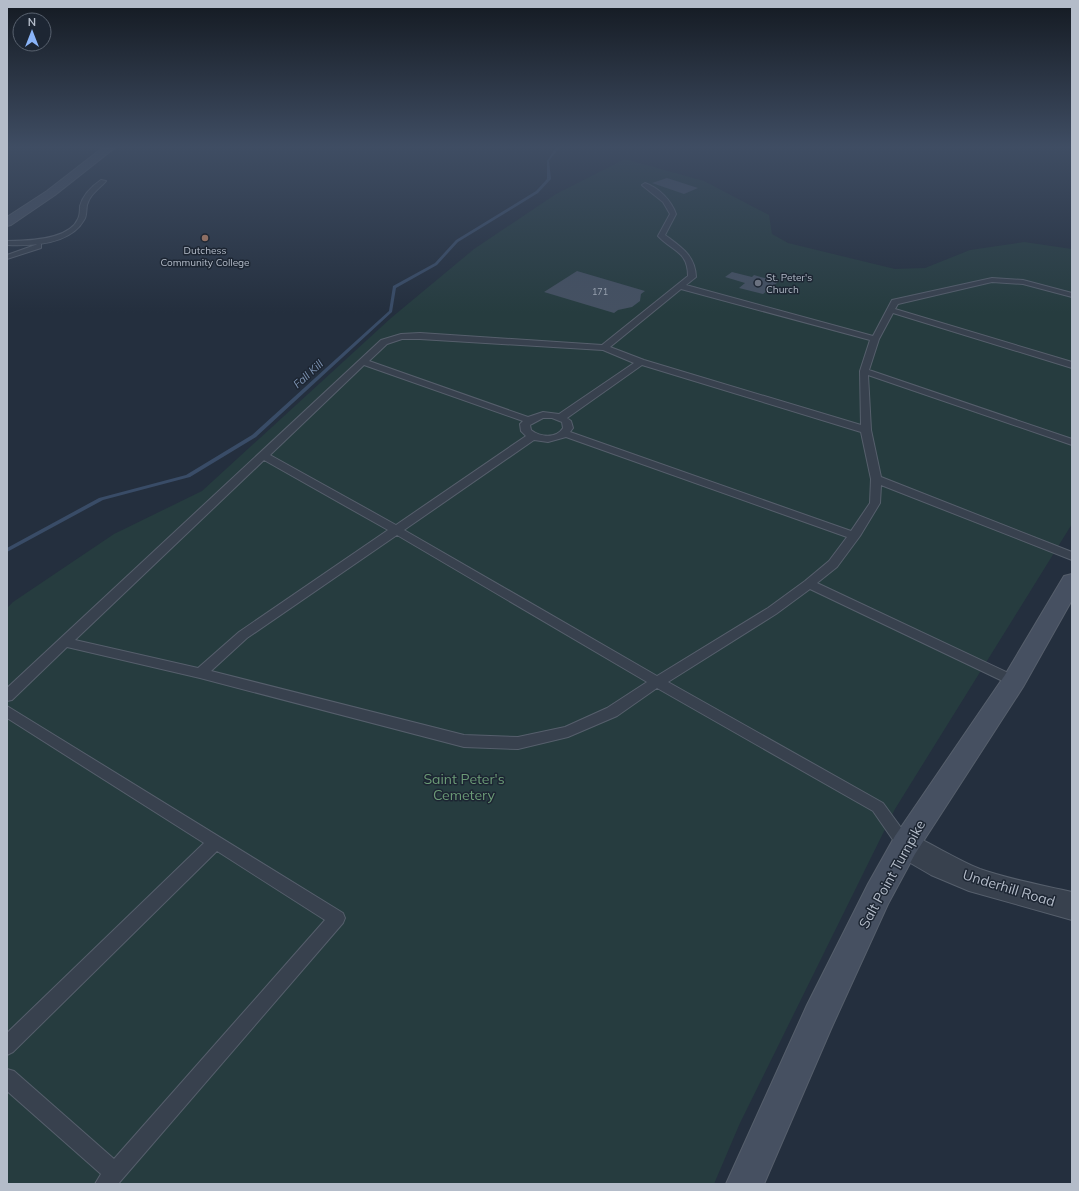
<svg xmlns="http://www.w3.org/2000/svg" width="1079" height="1191" font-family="Mulish,sans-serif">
	<rect width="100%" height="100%" fill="#242f3e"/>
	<!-- green -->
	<path fill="#263c3f" d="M 625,159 L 704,181 L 769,215 L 772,234 L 788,243 L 895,269 L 925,268 L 970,250 L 1024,242 L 1072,249 L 1072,524 L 895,809 L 740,1123 L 714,1184 L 7,1184 L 7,608 L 13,602 L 114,534 L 202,491 L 391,318 L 474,249 L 556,194 Z"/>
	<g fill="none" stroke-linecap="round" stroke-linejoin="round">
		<!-- stream -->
		<path fill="#394c67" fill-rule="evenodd" d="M 557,146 L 560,146 L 549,161 L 551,179 L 538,193 L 458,242 L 437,265 L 396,288 L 392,312 L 256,437 L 190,477 L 103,500 L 7,552 L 7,548 L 99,498 L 186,475 L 252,435 L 389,311 L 393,286 L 435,263 L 456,240 L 536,191 L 547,179 L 547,161 Z"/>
	</g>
	<!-- building -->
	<path fill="#455162" d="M 667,178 L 698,188 L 684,194 L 652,183 Z
		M 577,271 L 645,291 L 641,294 L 640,301 L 632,307 L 618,310 L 614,313 L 544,292 Z
		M 732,272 L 752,277 L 754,275 L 778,282 L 763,294 L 739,288 L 745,283 L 725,277 Z"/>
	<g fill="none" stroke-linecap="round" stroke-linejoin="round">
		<defs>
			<path id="lane" d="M 101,180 L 106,181 C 99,189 90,194 87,205 C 86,210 87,216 84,220 C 70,245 31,246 7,245 L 7,241 C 27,241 69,240 78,219 C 80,215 80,210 80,206 C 83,195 92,186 101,180 Z
				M 645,183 C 659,188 671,200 676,214 L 665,235 C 681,247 695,255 696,277 L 686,285 L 873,336 L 892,300 L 992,278 L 1023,280 L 1072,293 L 1072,297 L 1023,284 L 992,282 L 898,304 L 895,309 L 1072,362 L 1072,368 L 893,313 L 879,339 L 869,370 L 1072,439 L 1072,445 L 868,375 L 871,430 L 881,477 L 1072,552 L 1072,560 L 881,485 L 880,503 L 860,536 L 837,567 L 817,583 L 1019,678 L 1021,681 L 1019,684 L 1014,686 L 1009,684 L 810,589 L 776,614 L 668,682 L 883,803 L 910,840 L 913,845 L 910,850 L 905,852 L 900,850 L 873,811 L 657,688 L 617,716 L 568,737 L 518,749 L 464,747 L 200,678 L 67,647 L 12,700 L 7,701 L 7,688 L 381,340 L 401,334 L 420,333 L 602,345 L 688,276 C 688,251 672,251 658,236 L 670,214 L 663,202 L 643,186 L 642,185 ZM 681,289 L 870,340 L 860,371 L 861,425 L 644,360 L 610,347 ZM 402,339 L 420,339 L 603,350 L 634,363 L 559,414 L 543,412 L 528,417 L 369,361 L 387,344 ZM 364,365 L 523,421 L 520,424 L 521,431 L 526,436 L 396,525 L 270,455 ZM 642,365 L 861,432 L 871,479 L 870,503 L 851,531 L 570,432 L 573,428 L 571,421 L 567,418 ZM 543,418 L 552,418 L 562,422 L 563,428 C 556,439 540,437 531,430 L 530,425 ZM 566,437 L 847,537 L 829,561 L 805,581 L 768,608 L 657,676 L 404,530 L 534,440 L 548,442 ZM 264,460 L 388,530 L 239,632 L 198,668 L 75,640 ZM 397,535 L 647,682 L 607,708 L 565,727 L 518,737 L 464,735 L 211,671 L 247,638 Z
				M 38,244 L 41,244 L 41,248 L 7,259 L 7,255 Z
				M 7,706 L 343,913 L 345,918 L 343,923 L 118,1184 L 95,1184 L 101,1174 L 7,1091 L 7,1069 L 14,1071 L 114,1159 L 325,920 L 217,851 L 13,1052 L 7,1055 L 7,1033 L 204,843 L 7,718 Z"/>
			<path id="street" d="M 905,832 C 930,842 953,858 980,869 C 1008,879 1042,885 1072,892 L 1072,920 L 969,891 L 931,875 L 895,854 L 891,845 L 895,836 Z"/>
			<path id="secondary" d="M 105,146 L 117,146 L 55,195 L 11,225 L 7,226 L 7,217 L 47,191 Z
				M 1072,574 L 1072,600 L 1023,687 L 915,854 L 888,904 L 831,1029 L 764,1184 L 726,1184 L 807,1005 L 868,884 L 895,836 L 1005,675 L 1064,576 Z"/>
		</defs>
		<!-- lane casing -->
		<use href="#lane" stroke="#565f6c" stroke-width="2"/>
		<!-- street casing -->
		<use href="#street" stroke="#565f6c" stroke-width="2"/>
		<!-- secondary casing -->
		<use href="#secondary" stroke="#565f6c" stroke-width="2"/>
		<!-- lane -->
		<use href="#lane" fill="#38414e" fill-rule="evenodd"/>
		<!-- street -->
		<use href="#street" fill="#38414e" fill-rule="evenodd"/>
		<!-- secondary -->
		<use href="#secondary" fill="#465061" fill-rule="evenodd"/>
	</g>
	<!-- sky -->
	<linearGradient id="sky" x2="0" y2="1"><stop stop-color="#141a22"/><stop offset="0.47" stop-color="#3f4d63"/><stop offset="1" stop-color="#3f4d63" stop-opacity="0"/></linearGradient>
	<rect width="1079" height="313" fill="url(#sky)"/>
	<!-- markers -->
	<circle fill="#8d6e63" stroke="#1d2633" stroke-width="1.5" cx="205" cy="238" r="4"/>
	<circle fill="#6b7280" stroke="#1d2633" stroke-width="1.5" cx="758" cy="283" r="4"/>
	<g text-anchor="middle" stroke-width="3" stroke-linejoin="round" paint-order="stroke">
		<!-- far-number labels -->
		<g font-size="9" fill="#98a1af">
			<text x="600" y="295">171</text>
		</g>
		<!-- far-poi labels -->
		<g font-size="10" fill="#b4bcc9" stroke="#1d2633">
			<text x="205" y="254">Dutchess<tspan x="205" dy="12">Community College</tspan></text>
			<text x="766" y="281" text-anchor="start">St. Peter's<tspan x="766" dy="12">Church</tspan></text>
		</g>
		<!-- far-water labels -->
		<g font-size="11" font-style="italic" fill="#7c92b1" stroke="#1d2633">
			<text transform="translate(308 374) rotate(-42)" y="4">Fall Kill</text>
		</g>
		<!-- near-park labels -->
		<g font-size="14" fill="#6b9a76" stroke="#1d2633">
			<text x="464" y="784">Saint Peter's<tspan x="464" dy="16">Cemetery</tspan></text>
		</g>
		<!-- near-street labels -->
		<g font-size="14" fill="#b4bcc9" stroke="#1d2633">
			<text transform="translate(892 874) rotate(-61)" y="5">Salt Point Turnpike</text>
			<text transform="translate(1009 888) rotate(17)" y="5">Underhill Road</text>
		</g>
	</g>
	<!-- border -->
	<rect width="1079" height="1191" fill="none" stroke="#b4bcc9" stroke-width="16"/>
	<!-- north arrow -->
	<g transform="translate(32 32)"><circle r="19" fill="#1d2633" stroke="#59626f"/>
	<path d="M0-3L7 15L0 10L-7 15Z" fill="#8ab4f8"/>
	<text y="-6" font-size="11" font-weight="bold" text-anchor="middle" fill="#b4bcc9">N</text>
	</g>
</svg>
